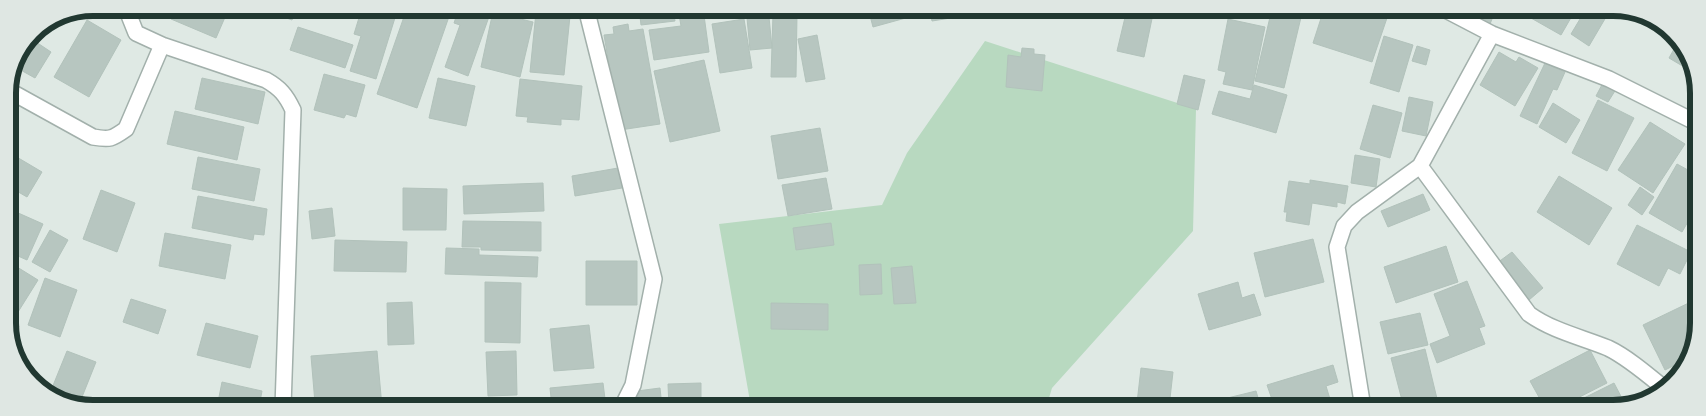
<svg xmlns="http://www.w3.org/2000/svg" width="1706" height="416" font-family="Jost,sans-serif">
	<rect width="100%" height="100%" fill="#dfe9e4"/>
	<!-- green -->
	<path fill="#b8d9c0" d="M 985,41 L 1196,109 L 1193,231 L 1052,388 L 1046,408 L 751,407 L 719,224 L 882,205 L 907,153 Z"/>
	<!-- building -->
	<path fill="#b7c6c0" stroke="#b2c2bb" d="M 100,8 L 111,8 L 108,12 Z
		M 153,8 L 175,8 L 172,15 Z
		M 177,8 L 229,8 L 216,38 L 171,19 Z
		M 260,8 L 297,8 L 292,20 Z
		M 362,8 L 398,8 L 376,79 L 350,71 L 361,36 L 354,34 Z
		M 429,8 L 452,8 L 417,108 L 377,94 L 406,11 L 425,18 Z
		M 459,8 L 499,8 L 497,13 L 491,11 L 468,76 L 445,67 L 460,25 L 454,23 Z
		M 639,8 L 673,8 L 675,21 L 641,25 Z
		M 678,8 L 703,8 L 709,52 L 654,60 L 649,30 L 681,26 Z
		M 792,8 L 812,8 L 794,14 Z
		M 868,8 L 911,8 L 913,16 L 873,27 Z
		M 929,8 L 968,8 L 969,15 L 932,21 Z
		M 1127,9 L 1154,9 L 1144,57 L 1117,51 Z
		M 1266,9 L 1303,9 L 1284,88 L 1255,81 L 1270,17 L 1264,16 Z
		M 1324,9 L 1341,10 L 1341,9 L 1370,9 L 1388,15 L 1372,62 L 1313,43 Z
		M 1451,9 L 1496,9 L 1490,24 Z
		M 1536,9 L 1576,9 L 1561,35 L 1531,18 Z
		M 1586,9 L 1605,9 L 1609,12 L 1589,46 L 1571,34 Z
		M 76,11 L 72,17 L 65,13 Z
		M 536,12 L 570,16 L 564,75 L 530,72 Z
		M 500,14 L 533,22 L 520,77 L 481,67 L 492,16 L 499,18 Z
		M 773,14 L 797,14 L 796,77 L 771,77 Z
		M 769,17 L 772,48 L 750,50 L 747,18 Z
		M 744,19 L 752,68 L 720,73 L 712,24 Z
		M 1228,19 L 1265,27 L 1252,90 L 1223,84 L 1226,72 L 1218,70 Z
		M 87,20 L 121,40 L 89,97 L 54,77 Z
		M 628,24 L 629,31 L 643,29 L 660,124 L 620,130 L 604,35 L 614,34 L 613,27 Z
		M 298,27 L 353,45 L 345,68 L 290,50 Z
		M 817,35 L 825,79 L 806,82 L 798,39 Z
		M 1384,36 L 1413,45 L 1399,92 L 1370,83 Z
		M 33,40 L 51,52 L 35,78 L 17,68 Z
		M 1678,42 L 1696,74 L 1669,58 Z
		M 1417,46 L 1430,50 L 1426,65 L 1412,61 Z
		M 1022,48 L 1034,49 L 1034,54 L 1045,55 L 1042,91 L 1006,87 L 1008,55 L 1021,57 Z
		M 1499,52 L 1516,62 L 1519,57 L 1538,68 L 1515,106 L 1480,85 Z
		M 704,60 L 720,131 L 670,142 L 654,71 Z
		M 1545,63 L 1565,72 L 1557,90 L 1553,89 L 1537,124 L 1520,116 Z
		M 324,74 L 365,85 L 356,117 L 346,114 L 344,118 L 314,110 Z
		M 1184,75 L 1205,80 L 1198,110 L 1177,104 Z
		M 202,78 L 265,92 L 258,124 L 195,109 Z
		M 438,78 L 475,86 L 466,126 L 429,118 Z
		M 520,79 L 582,86 L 579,120 L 561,119 L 561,125 L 527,122 L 528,117 L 516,116 Z
		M 1605,79 L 1618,86 L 1608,102 L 1596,96 Z
		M 1254,85 L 1287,95 L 1276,133 L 1212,114 L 1219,91 L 1250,99 Z
		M 1409,97 L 1433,102 L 1426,136 L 1402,131 Z
		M 8,99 L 14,103 L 8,114 Z
		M 1598,100 L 1634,118 L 1607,171 L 1572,153 Z
		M 1553,103 L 1580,120 L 1566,143 L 1539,127 Z
		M 1373,105 L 1402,113 L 1390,158 L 1360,149 Z
		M 175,111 L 244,127 L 237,160 L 167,144 Z
		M 1650,122 L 1685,144 L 1653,193 L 1618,170 Z
		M 820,128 L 828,171 L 778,179 L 771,136 Z
		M 1355,155 L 1380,159 L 1376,187 L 1351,183 Z
		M 15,156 L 42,172 L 27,197 L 8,186 L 8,168 Z
		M 198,157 L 260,169 L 254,201 L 192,189 Z
		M 1677,164 L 1697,175 L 1697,206 L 1682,232 L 1649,213 Z
		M 618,168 L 622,188 L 575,196 L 572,176 Z
		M 1559,176 L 1612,208 L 1589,245 L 1537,212 Z
		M 826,178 L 832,209 L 788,216 L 782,185 Z
		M 1310,180 L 1348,186 L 1345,204 L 1337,202 L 1337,207 L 1312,203 L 1309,225 L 1286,221 L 1287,212 L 1284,212 L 1289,181 L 1310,184 Z
		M 543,183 L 544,211 L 464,214 L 463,186 Z
		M 1640,187 L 1654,197 L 1642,215 L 1628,205 Z
		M 403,188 L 447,189 L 446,230 L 403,230 Z
		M 101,190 L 135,203 L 117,252 L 83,239 Z
		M 1423,194 L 1430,210 L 1388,227 L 1381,211 Z
		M 198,196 L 267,209 L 264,235 L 254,234 L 253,240 L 192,228 Z
		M 332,208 L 335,236 L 312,239 L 309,211 Z
		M 16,212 L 43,224 L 27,260 L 9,252 L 9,230 Z
		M 463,221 L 541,222 L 541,251 L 481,250 L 481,247 L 462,247 Z
		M 831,223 L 834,245 L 796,250 L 793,228 Z
		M 1637,225 L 1691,252 L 1680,274 L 1668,268 L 1659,286 L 1617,264 Z
		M 50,230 L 68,240 L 50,272 L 32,262 Z
		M 165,233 L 231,245 L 225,279 L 159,266 Z
		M 1313,239 L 1324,282 L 1265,297 L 1254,253 Z
		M 335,240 L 407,242 L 406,272 L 334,271 Z
		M 1446,246 L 1458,282 L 1396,303 L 1384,267 Z
		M 446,248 L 479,249 L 479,255 L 538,257 L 537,277 L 445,274 Z
		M 1512,252 L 1543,288 L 1529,300 L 1497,263 Z
		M 586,261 L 637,261 L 637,305 L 586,305 Z
		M 9,262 L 38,280 L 13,320 L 9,318 Z
		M 881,264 L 882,294 L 860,295 L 859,265 Z
		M 912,266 L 916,303 L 894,304 L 891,268 Z
		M 45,278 L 77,290 L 60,337 L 28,325 Z
		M 1467,281 L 1485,326 L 1479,328 L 1485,344 L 1437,363 L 1430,344 L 1450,336 L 1434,294 Z
		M 485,282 L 521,283 L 520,343 L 485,342 Z
		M 1238,282 L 1242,298 L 1254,294 L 1261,315 L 1209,330 L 1198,294 Z
		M 131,299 L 166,310 L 158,334 L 123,322 Z
		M 1697,299 L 1697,340 L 1685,360 L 1665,370 L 1643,325 Z
		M 412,302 L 414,344 L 388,345 L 387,303 Z
		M 771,303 L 828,304 L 828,330 L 771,329 Z
		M 1420,313 L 1428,345 L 1388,354 L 1380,322 Z
		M 9,320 L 19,326 L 10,342 L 9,340 Z
		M 206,323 L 258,336 L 250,368 L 197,355 Z
		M 589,325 L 594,368 L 554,371 L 550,329 Z
		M 1425,349 L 1439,407 L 1404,408 L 1391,358 Z
		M 1590,350 L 1607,383 L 1558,408 L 1545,408 L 1530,381 Z
		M 67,351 L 96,362 L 78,407 L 50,393 Z
		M 377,351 L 382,407 L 330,407 L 329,403 L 315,403 L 311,356 Z
		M 516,351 L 517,395 L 488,396 L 486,352 Z
		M 1333,365 L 1338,382 L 1326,386 L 1330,399 L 1303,408 L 1275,408 L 1267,385 Z
		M 1141,368 L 1173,372 L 1169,407 L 1137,403 Z
		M 222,382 L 262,391 L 259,407 L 217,407 Z
		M 603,383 L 606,407 L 552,407 L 550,388 Z
		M 701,383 L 701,407 L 669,407 L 668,384 Z
		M 1614,383 L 1625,404 L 1617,408 L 1564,408 Z
		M 660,388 L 662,407 L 639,407 L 637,391 Z
		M 1256,391 L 1261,408 L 1204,408 L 1203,404 Z"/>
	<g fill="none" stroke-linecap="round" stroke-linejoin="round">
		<defs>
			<path id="street" d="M 126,8 L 136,33 L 162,45
				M 586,8 L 654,279 L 633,385 L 622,407
				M 1444,9 L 1492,34 L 1609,79 L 1697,123
				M 8,90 L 93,137 C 110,140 112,139 126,129 L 162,45 L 266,80 C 280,88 286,95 293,110 L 283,407
				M 1420,166 L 1529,314 C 1553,331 1581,337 1608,348 C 1627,357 1648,375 1665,389
				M 1363,408 L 1337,247 L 1344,226 L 1357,212 L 1420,166 L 1492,34"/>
		</defs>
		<!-- street casing -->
		<use href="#street" stroke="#a2b0ab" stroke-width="18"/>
		<!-- street -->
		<use href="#street" stroke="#fff" stroke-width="15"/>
	</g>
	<!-- crop -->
	<path d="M0 0H1706V416H0ZM93 16H1613A77 77 0 0 1 1690 93V323A77 77 0 0 1 1613 400H93A77 77 0 0 1 16 323V93A77 77 0 0 1 93 16Z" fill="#dfe7e3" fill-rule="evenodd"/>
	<path fill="none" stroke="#213831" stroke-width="6" d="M93 16H1613A77 77 0 0 1 1690 93V323A77 77 0 0 1 1613 400H93A77 77 0 0 1 16 323V93A77 77 0 0 1 93 16Z"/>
</svg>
